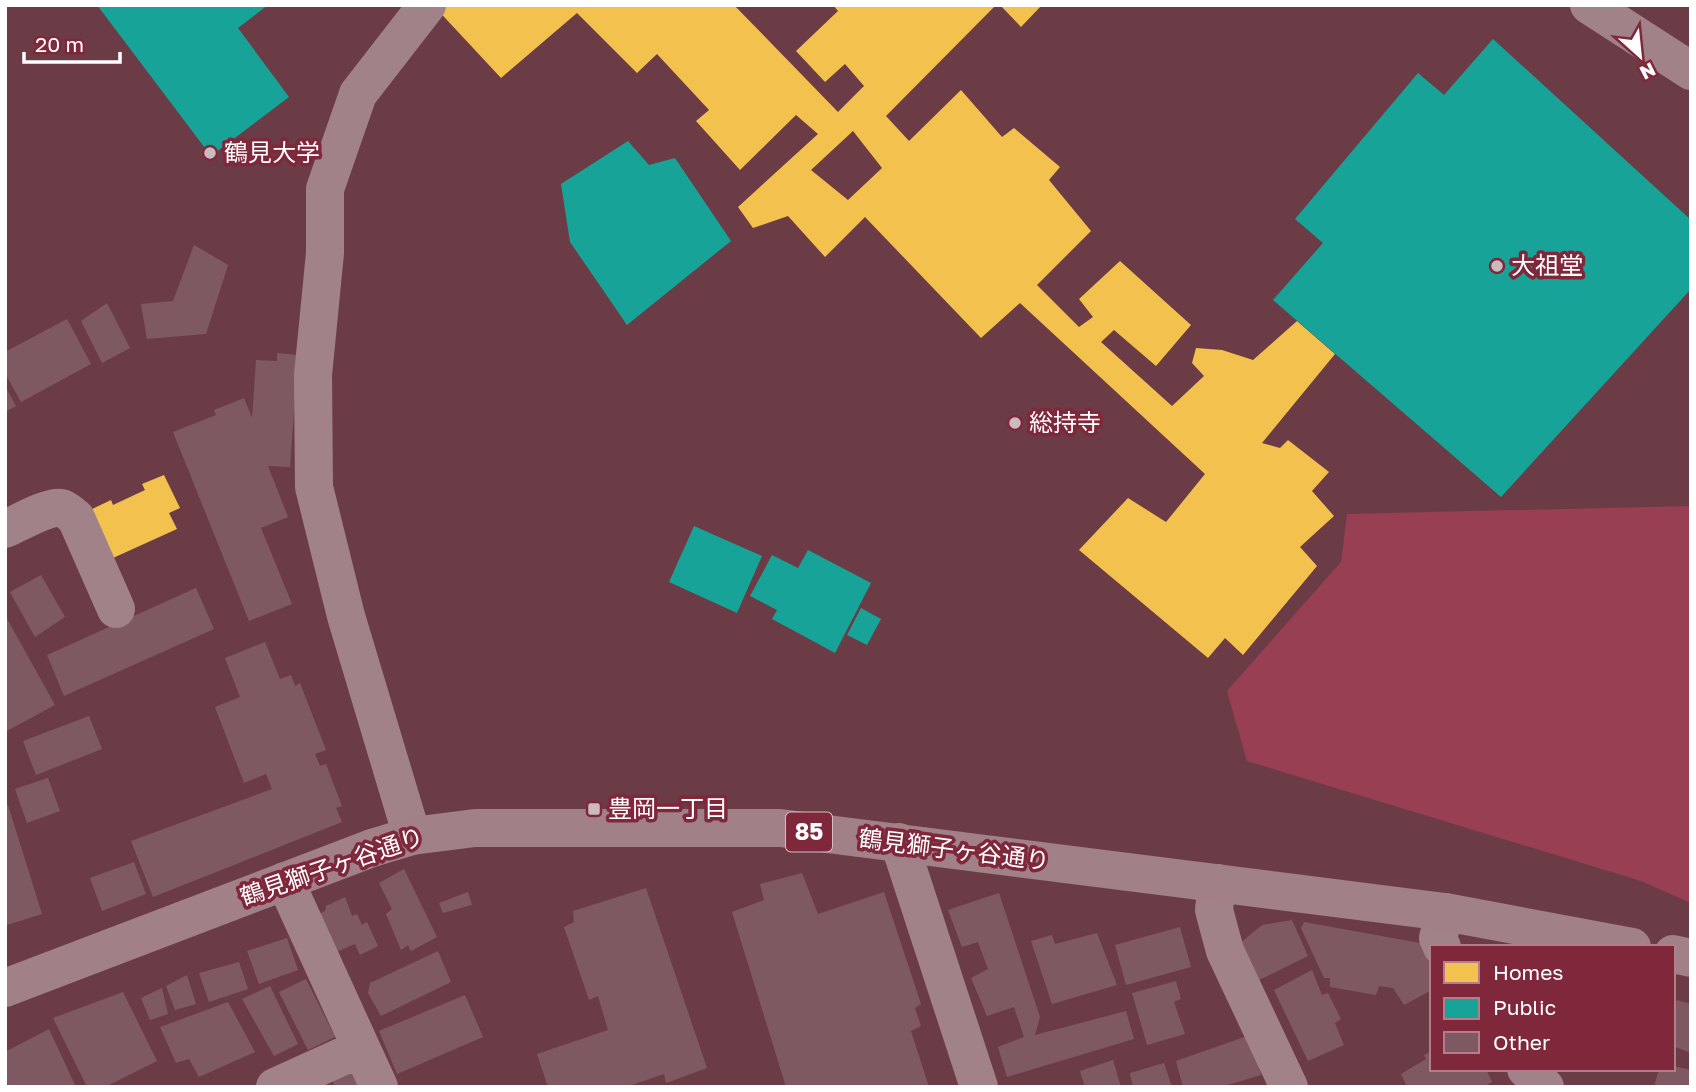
<svg xmlns="http://www.w3.org/2000/svg" width="1696" height="1092" font-family="'Golos Text','Noto Sans JP',sans-serif">
	<rect width="100%" height="100%" fill="#6c3c46"/>
	<!-- green -->
	<path fill="#983f54" d="M 1691,506 L 1691,903 L 1641,881 L 1247,761 L 1227,691 L 1341,562 L 1347,514 Z"/>
	<!-- homes -->
	<path fill="#f2c14e" fill-rule="evenodd" d="M 433,5 L 734,5 L 838,112 L 864,86 L 845,64 L 825,82 L 796,51 L 838,11 L 833,5 L 996,5 L 886,116 L 909,141 L 961,90 L 1002,137 L 1014,128 L 1060,167 L 1049,180 L 1091,231 L 1037,285 L 1079,327 L 1093,317 L 1079,299 L 1120,261 L 1191,325 L 1156,366 L 1114,330 L 1101,342 L 1172,406 L 1204,376 L 1192,363 L 1196,348 L 1222,350 L 1253,360 L 1297,321 L 1335,354 L 1262,443 L 1280,448 L 1288,440 L 1329,472 L 1312,491 L 1334,516 L 1300,547 L 1317,566 L 1243,655 L 1225,638 L 1208,658 L 1079,550 L 1128,498 L 1166,522 L 1205,474 L 1020,303 L 981,338 L 865,217 L 825,257 L 788,216 L 753,228 L 738,207 L 818,134 L 796,115 L 740,170 L 696,121 L 709,110 L 657,54 L 637,73 L 577,13 L 501,78 ZM 853,131 L 882,168 L 848,200 L 811,170 Z
		M 1000,5 L 1042,5 L 1021,27 Z
		M 164,475 L 180,508 L 169,513 L 177,529 L 113,558 L 90,510 L 111,500 L 113,505 L 145,490 L 142,484 Z"/>
	<!-- public -->
	<path fill="#17a398" d="M 97,5 L 268,5 L 238,28 L 289,97 L 211,156 Z
		M 1493,39 L 1691,220 L 1691,289 L 1501,497 L 1273,300 L 1323,243 L 1295,219 L 1418,73 L 1444,95 Z
		M 628,141 L 649,165 L 675,158 L 731,241 L 627,325 L 570,242 L 561,184 Z
		M 694,526 L 762,556 L 737,613 L 669,582 Z
		M 808,550 L 871,583 L 835,653 L 772,619 L 777,610 L 750,596 L 772,555 L 798,568 Z
		M 861,608 L 881,619 L 867,645 L 847,635 Z"/>
	<!-- building -->
	<path fill="#7f5961" d="M 194,245 L 228,265 L 206,334 L 147,339 L 141,304 L 173,301 Z
		M 107,303 L 130,348 L 102,363 L 81,321 Z
		M 67,319 L 91,364 L 21,402 L 5,373 L 5,352 Z
		M 277,353 L 298,355 L 290,467 L 268,466 L 288,517 L 261,528 L 292,604 L 249,621 L 173,432 L 216,415 L 214,410 L 244,398 L 252,418 L 256,360 L 277,361 Z
		M 5,386 L 16,406 L 5,412 Z
		M 41,575 L 65,617 L 35,637 L 10,592 Z
		M 196,588 L 214,629 L 64,696 L 47,655 Z
		M 5,615 L 55,705 L 5,732 Z
		M 265,642 L 280,679 L 291,675 L 295,686 L 300,683 L 326,750 L 315,754 L 320,766 L 326,764 L 342,806 L 336,808 L 342,822 L 153,897 L 131,841 L 272,789 L 266,774 L 244,783 L 215,707 L 240,697 L 225,658 Z
		M 89,716 L 102,749 L 36,775 L 23,741 Z
		M 48,778 L 60,811 L 27,823 L 15,789 Z
		M 8,805 L 42,914 L 7,925 L 5,806 Z
		M 134,862 L 146,894 L 102,911 L 90,878 Z
		M 404,869 L 437,937 L 411,951 L 408,945 L 401,950 L 386,914 L 392,909 L 379,883 Z
		M 802,873 L 818,914 L 884,892 L 921,1004 L 915,1008 L 921,1026 L 911,1031 L 929,1087 L 786,1087 L 732,912 L 764,900 L 760,884 Z
		M 646,888 L 707,1068 L 666,1083 L 664,1074 L 626,1087 L 548,1087 L 537,1054 L 608,1030 L 598,996 L 589,1000 L 564,927 L 574,922 L 573,911 Z
		M 468,892 L 472,905 L 443,913 L 439,903 Z
		M 999,893 L 1040,1017 L 1035,1035 L 1126,1011 L 1134,1039 L 1007,1077 L 998,1047 L 1024,1037 L 1014,1007 L 987,1016 L 971,978 L 988,969 L 978,942 L 962,947 L 948,910 Z
		M 345,897 L 352,916 L 357,914 L 362,925 L 367,922 L 378,946 L 360,955 L 355,944 L 334,953 L 312,918 L 325,911 L 326,906 Z
		M 1292,920 L 1308,956 L 1257,981 L 1239,944 L 1262,925 Z
		M 1304,922 L 1426,944 L 1432,958 L 1432,990 L 1404,1005 L 1393,988 L 1379,986 L 1376,995 L 1330,987 L 1330,978 L 1324,978 L 1301,928 Z
		M 1180,927 L 1191,967 L 1126,985 L 1115,945 Z
		M 1097,933 L 1117,985 L 1052,1004 L 1031,941 L 1052,935 L 1055,944 Z
		M 287,938 L 298,970 L 259,984 L 247,951 Z
		M 438,951 L 451,982 L 381,1016 L 368,993 L 370,983 Z
		M 239,962 L 248,989 L 209,1002 L 199,973 Z
		M 1312,970 L 1322,995 L 1328,993 L 1341,1019 L 1335,1023 L 1344,1045 L 1308,1061 L 1274,990 Z
		M 187,975 L 196,1004 L 175,1010 L 166,986 Z
		M 306,979 L 335,1037 L 308,1050 L 279,992 Z
		M 1176,981 L 1181,999 L 1174,1002 L 1185,1034 L 1147,1045 L 1132,993 Z
		M 270,986 L 298,1044 L 274,1056 L 242,999 Z
		M 162,988 L 168,1014 L 150,1020 L 141,998 Z
		M 123,992 L 157,1061 L 105,1087 L 87,1087 L 53,1018 Z
		M 465,995 L 483,1037 L 397,1074 L 379,1031 Z
		M 1677,1000 L 1691,1004 L 1691,1053 L 1673,1046 L 1673,1009 Z
		M 228,1002 L 255,1052 L 199,1077 L 189,1059 L 176,1063 L 160,1027 Z
		M 49,1029 L 76,1087 L 9,1087 L 5,1079 L 5,1052 Z
		M 1250,1035 L 1261,1075 L 1221,1087 L 1183,1087 L 1176,1061 Z
		M 1432,1051 L 1432,1069 L 1486,1069 L 1492,1082 L 1483,1087 L 1407,1087 L 1401,1074 L 1426,1059 L 1424,1055 Z
		M 1113,1060 L 1121,1087 L 1085,1087 L 1080,1071 Z
		M 1164,1063 L 1172,1087 L 1133,1087 L 1130,1073 Z
		M 1673,1066 L 1691,1070 L 1691,1087 L 1654,1087 L 1659,1069 L 1673,1069 Z
		M 358,1067 L 366,1087 L 335,1087 L 332,1080 Z"/>
	<g fill="none" stroke-linecap="round" stroke-linejoin="round">
		<!-- minor -->
		<path stroke="#a28289" stroke-width="38" d="M 1589,5 L 1691,71
			M 5,529 C 17,524 50,505 61,508 C 66,509 72,515 76,518 L 116,609
			M 412,836 L 346,616 L 314,487 L 313,375 L 325,253 L 325,189 L 358,94 L 427,5
			M 899,842 L 979,1087
			M 285,881 L 379,1087
			M 1217,883 L 1214,910 L 1225,951 L 1289,1087
			M 1442,947 L 1438,938 L 1445,912
			M 1526,1069 L 1545,1087
			M 275,1087 L 361,1048"/>
		<!-- major -->
		<path stroke="#a18087" stroke-width="38" d="M 1673,954 L 1691,958
			M 5,988 L 372,848 L 412,836 L 475,828 L 780,828 L 1445,912 L 1632,947"/>
	</g>
	<!-- markers -->
	<g fill="#ccbbbe" stroke="#80283b" stroke-width="2.5">
		<circle cx="210" cy="153" r="7"/>
		<circle cx="1497" cy="266" r="7"/>
		<circle cx="1015" cy="423" r="7"/>
		<rect x="587" y="802" width="14" height="14" rx="3.5"/>
	</g>
	<g text-anchor="middle" stroke-width="7" stroke-linejoin="round" paint-order="stroke">
		<!-- shield labels -->
		<rect fill="#80283b" stroke="#d9bec4" stroke-width="2" x="786" y="812.5" width="46" height="39" rx="5"/>
		<g font-size="23" font-weight="bold" fill="#fff">
			<text x="809" y="840">85</text>
		</g>
		<!-- poi labels -->
		<g font-size="24" fill="#fff" stroke="#80283b" text-anchor="start">
			<text x="224" y="161">鶴見大学</text>
			<text x="1511" y="274">大祖堂</text>
			<text x="1029" y="431">総持寺</text>
			<text x="608" y="817">豊岡一丁目</text>
		</g>
		<!-- street labels -->
		<g font-size="24" fill="#fff" stroke="#80283b">
			<text transform="translate(954 850) rotate(7)" y="8">鶴見獅子ヶ谷通り</text>
			<text transform="translate(332 867) rotate(-19)" y="8">鶴見獅子ヶ谷通り</text>
		</g>
	</g>
	<!-- border -->
	<rect width="1696" height="1092" fill="none" stroke="#ffffff" stroke-width="14"/>
	<!-- legend -->
	<rect x="1430" y="945" width="245" height="126" fill="#80283b" stroke="#b37e89" stroke-width="2"/>
	<rect x="1444" y="962" width="35" height="21" fill="#f2c14e" stroke="#b37e89" stroke-width="2"/>
	<text x="1493" y="980" font-size="21" fill="#ffffff">Homes</text>
	<rect x="1444" y="998" width="35" height="21" fill="#17a398" stroke="#b37e89" stroke-width="2"/>
	<text x="1493" y="1015" font-size="21" fill="#ffffff">Public</text>
	<rect x="1444" y="1032" width="35" height="21" fill="#7f5961" stroke="#b37e89" stroke-width="2"/>
	<text x="1493" y="1050" font-size="21" fill="#ffffff">Other</text>
	<!-- north arrow -->
	<g transform="translate(1640 56) rotate(153)" stroke="#80283b" stroke-width="5" paint-order="stroke">
	<path d="M0-5L12 26L0 18L-12 26Z" fill="#ffffff"/>
	<text y="-10" font-size="19" font-weight="bold" text-anchor="middle" fill="#ffffff">N</text>
	</g>
	<!-- scale -->
	<path d="M24 52v10h96v-10" fill="none" stroke="#ffffff" stroke-width="3.5"/>
	<text x="35" y="52" font-size="21" fill="#ffffff" stroke="#80283b" stroke-width="5" paint-order="stroke">20 m</text>
</svg>
